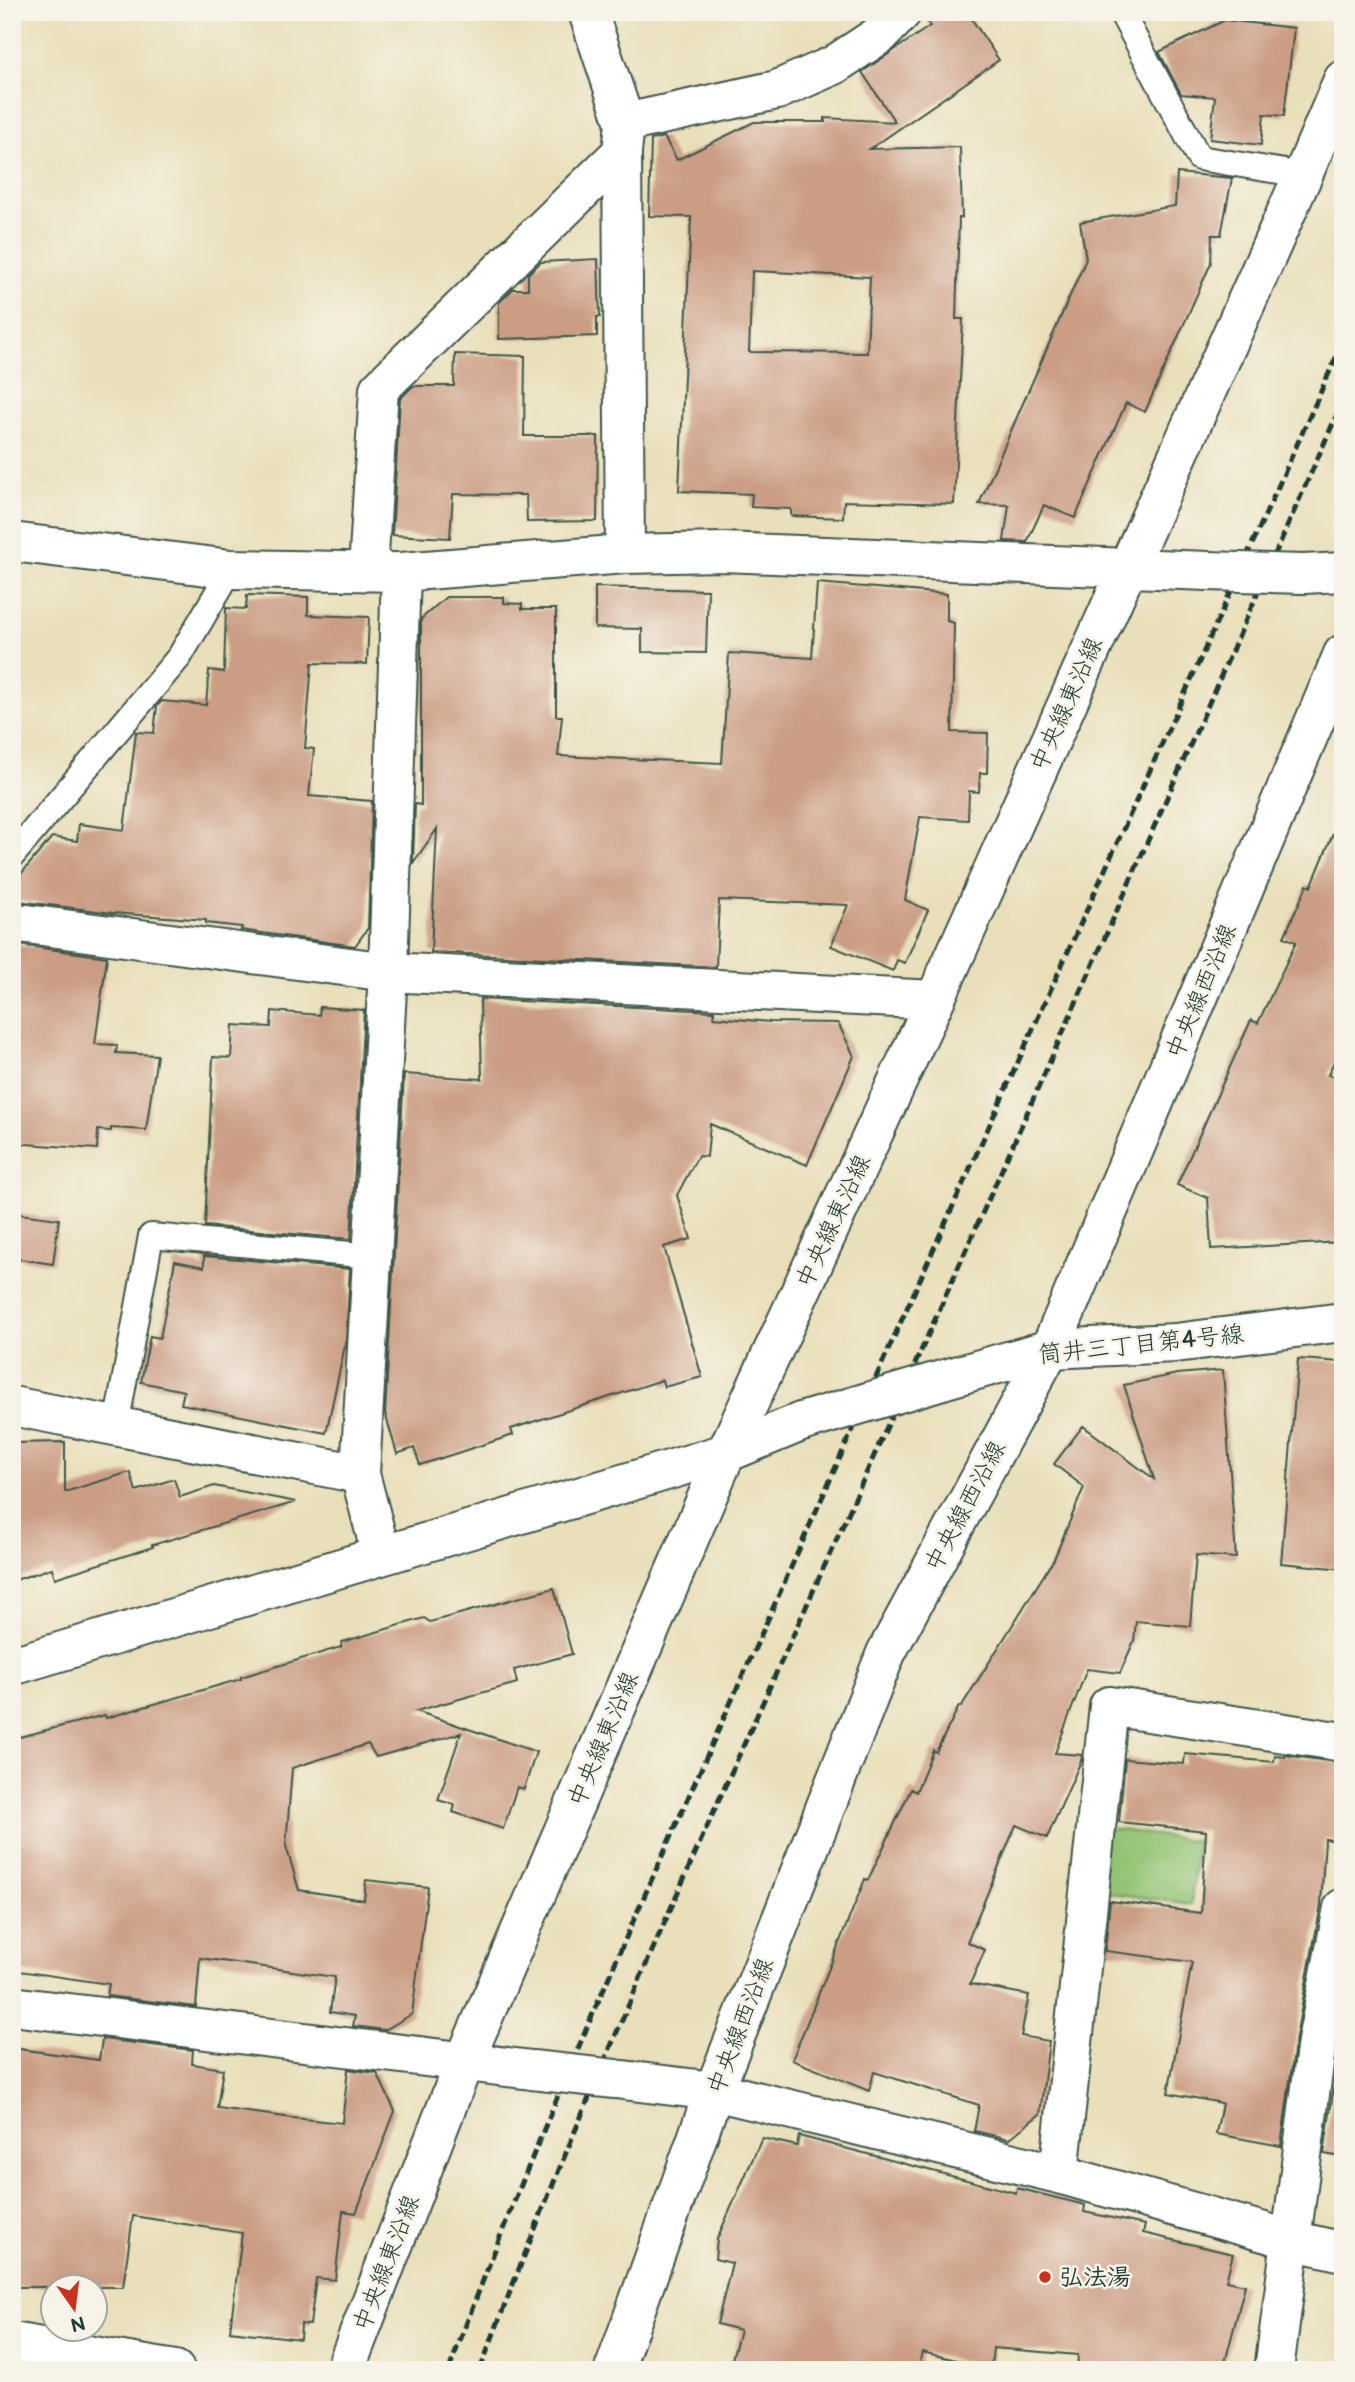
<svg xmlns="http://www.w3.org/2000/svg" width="1355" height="2382" font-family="'Balsamiq Sans','Klee One',sans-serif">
	<rect width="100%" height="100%" fill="#f7f3e8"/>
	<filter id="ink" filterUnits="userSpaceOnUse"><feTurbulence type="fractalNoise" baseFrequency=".0143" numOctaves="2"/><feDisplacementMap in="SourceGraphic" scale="14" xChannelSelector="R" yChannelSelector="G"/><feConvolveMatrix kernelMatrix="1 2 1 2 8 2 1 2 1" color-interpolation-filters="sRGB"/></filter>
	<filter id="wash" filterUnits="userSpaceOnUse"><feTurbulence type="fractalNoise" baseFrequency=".00686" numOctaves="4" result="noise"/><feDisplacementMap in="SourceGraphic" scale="28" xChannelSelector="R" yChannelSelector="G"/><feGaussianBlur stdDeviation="1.57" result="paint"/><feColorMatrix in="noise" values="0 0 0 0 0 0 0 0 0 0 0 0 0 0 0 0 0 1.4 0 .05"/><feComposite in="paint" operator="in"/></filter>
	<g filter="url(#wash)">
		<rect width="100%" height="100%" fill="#e9dfba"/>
		<!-- green -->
		<path fill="#93c474" stroke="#598054" stroke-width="2" d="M 1102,1827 L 1197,1841 L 1191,1904 L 1094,1891 Z"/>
		<g id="blocks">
			<!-- building -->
			<path fill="#cb9d84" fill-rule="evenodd" d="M 923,12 L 967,12 L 999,60 L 870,149 L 960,147 L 962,218 L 959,218 L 956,319 L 963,319 L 954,504 L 844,501 L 843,518 L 791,516 L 791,509 L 751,507 L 752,494 L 679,491 L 691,217 L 649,216 L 651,140 L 664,137 L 677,160 L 754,122 L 825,122 L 825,118 L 895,122 L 862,72 L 930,26 ZM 752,271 L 870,277 L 867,353 L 749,352 Z
				M 1225,20 L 1294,28 L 1284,116 L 1264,114 L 1261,145 L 1210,139 L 1215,97 L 1181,94 L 1159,52 Z
				M 1177,173 L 1232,178 L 1221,235 L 1212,235 L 1211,263 L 1145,412 L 1126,403 L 1075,518 L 1044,505 L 1027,542 L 1004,541 L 1009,505 L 979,504 L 1086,259 L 1080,222 L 1175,206 Z
				M 598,259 L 600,317 L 597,317 L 597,336 L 499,339 L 499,303 L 513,289 L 528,289 L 528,274 L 541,262 Z
				M 455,354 L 525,356 L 524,436 L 598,436 L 597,521 L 527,522 L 526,495 L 453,494 L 450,538 L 392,535 L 400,399 L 413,386 L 454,386 Z
				M 817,583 L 947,594 L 947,621 L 954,623 L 952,732 L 988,733 L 987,773 L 980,773 L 979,792 L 969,791 L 968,820 L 920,817 L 905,900 L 928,910 L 905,963 L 897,960 L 893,971 L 831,946 L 848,905 L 719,900 L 716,967 L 431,952 L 437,829 L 413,863 L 415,804 L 421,805 L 421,619 L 446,597 L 504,597 L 504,603 L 522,604 L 522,609 L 556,609 L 556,716 L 562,716 L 558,756 L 722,763 L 729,653 L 812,658 Z
				M 595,587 L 708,590 L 706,653 L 642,652 L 642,629 L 595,628 Z
				M 247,595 L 308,597 L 308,615 L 369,617 L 367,664 L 312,663 L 305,748 L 314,749 L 309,796 L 372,801 L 368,928 L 355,946 L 241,930 L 242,927 L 206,923 L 206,920 L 113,913 L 17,901 L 21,874 L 52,837 L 77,841 L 79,824 L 124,830 L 136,732 L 154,733 L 157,706 L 162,701 L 206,705 L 209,670 L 224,672 L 226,608 L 246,609 Z
				M 1342,812 L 1343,1041 L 1328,1075 L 1343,1080 L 1343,1242 L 1211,1249 L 1208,1198 L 1177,1185 L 1251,1020 L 1258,1023 L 1296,942 L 1284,937 L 1307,885 L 1311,887 Z
				M 12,944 L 107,957 L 95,1044 L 117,1045 L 116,1053 L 157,1055 L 146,1130 L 111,1128 L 111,1131 L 98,1130 L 97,1149 L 12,1143 Z
				M 480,999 L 714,1011 L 714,1017 L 771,1022 L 838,1023 L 854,1056 L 807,1165 L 710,1124 L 707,1157 L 698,1156 L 677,1195 L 691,1239 L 664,1247 L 702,1377 L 664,1387 L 662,1380 L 511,1429 L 513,1435 L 420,1465 L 414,1448 L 397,1454 L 385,1413 L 404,1074 L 482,1079 Z
				M 320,1007 L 364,1010 L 351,1239 L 205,1226 L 213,1057 L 231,1058 L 233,1025 L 271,1027 L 272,1011 L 319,1015 Z
				M 12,1213 L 59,1219 L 53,1264 L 12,1258 Z
				M 204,1256 L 350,1269 L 346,1341 L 326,1433 L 181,1404 L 184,1391 L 141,1382 L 150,1336 L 160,1338 L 175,1261 L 204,1267 Z
				M 1298,1359 L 1343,1362 L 1343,1569 L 1281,1563 Z
				M 1223,1370 L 1236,1558 L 1196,1555 L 1190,1626 L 1136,1621 L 1134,1641 L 1120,1673 L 1087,1669 L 1055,1753 L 1082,1755 L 1081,1761 L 1047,1838 L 1016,1825 L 967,1942 L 985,1950 L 970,1984 L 1029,1995 L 1021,2036 L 1049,2041 L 1040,2114 L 1009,2139 L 974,2131 L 979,2105 L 874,2072 L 869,2091 L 792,2060 L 865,1879 L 868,1880 L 911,1789 L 916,1792 L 933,1750 L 936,1752 L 959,1706 L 961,1707 L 1054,1559 L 1084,1487 L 1054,1464 L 1083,1426 L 1154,1479 L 1124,1385 L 1177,1374 Z
				M 65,1442 L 65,1492 L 130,1472 L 136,1491 L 174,1479 L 180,1497 L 214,1486 L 296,1502 L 152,1545 L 153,1547 L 55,1578 L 52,1568 L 12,1581 L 12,1443 Z
				M 554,1588 L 572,1654 L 514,1670 L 517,1683 L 416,1711 L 536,1752 L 524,1789 L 517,1787 L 503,1829 L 453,1812 L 455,1805 L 438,1800 L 461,1733 L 376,1757 L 368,1744 L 292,1768 L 286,1846 L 299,1890 L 364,1900 L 366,1880 L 428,1887 L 412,2014 L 385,2030 L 353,2026 L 355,2016 L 330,2012 L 335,1977 L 200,1958 L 196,2007 L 107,1996 L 109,1984 L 12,1970 L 12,1739 L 105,1715 L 106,1718 L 241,1679 L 241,1677 L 341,1647 L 342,1642 L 424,1618 L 430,1622 Z
				M 1185,1754 L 1274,1762 L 1275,1756 L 1285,1757 L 1285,1755 L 1343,1763 L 1343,1816 L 1339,1841 L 1325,1839 L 1321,1905 L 1296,2037 L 1281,2146 L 1216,2134 L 1222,2103 L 1168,2093 L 1192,1962 L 1105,1951 L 1110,1901 L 1201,1913 L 1206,1831 L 1119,1822 L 1125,1759 L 1184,1764 Z
				M 1343,2023 L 1343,2157 L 1324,2154 Z
				M 102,2039 L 193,2050 L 192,2064 L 223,2069 L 217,2108 L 293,2118 L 342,2123 L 348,2069 L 377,2073 L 395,2111 L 356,2213 L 343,2211 L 335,2280 L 316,2278 L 310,2325 L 301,2324 L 300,2339 L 230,2331 L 242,2233 L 133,2216 L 123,2287 L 12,2287 L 12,2048 L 99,2060 Z
				M 799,2136 L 1016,2193 L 1017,2188 L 1085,2205 L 1084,2212 L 1145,2225 L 1143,2233 L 1233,2254 L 1226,2281 L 1245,2285 L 1223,2370 L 1077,2370 L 1078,2355 L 993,2348 L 991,2368 L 922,2352 L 918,2370 L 729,2370 L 740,2330 L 717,2324 L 732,2263 L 715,2259 L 717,2239 L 762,2138 L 797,2146 Z"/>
		</g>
	</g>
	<g filter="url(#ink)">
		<use href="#blocks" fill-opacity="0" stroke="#3d5548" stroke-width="2"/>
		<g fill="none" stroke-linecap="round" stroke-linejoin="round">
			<defs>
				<path id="lane" d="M 1121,12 L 1199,158 L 1303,175
					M 12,856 L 180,656 L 231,569
					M 116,1426 L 151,1236 L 372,1256"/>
				<path id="street" d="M 588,12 L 625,123 L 622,152 L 625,554
					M 625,123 L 777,90 L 834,65 L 881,34 L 902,12
					M 12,542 L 231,569 L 401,572 L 625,554 L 723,552 L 1208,571
					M 368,571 L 379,389 L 622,152
					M 1303,574 L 1343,572
					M 12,922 L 388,972 L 935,1000
					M 12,1406 L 360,1474
					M 381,1554 L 360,1474 L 388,972 L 401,572
					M 12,2006 L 532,2070
					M 615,2079 L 714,2091 L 1059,2174 L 1292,2240 L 1343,2252
					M 1059,2174 L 1109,1706 L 1343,1742
					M 12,2342 L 175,2370
					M 345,2370 L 464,2062 L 726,1453 L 935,1000 L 1303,175 L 1343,80
					M 614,2370 L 714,2091 L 886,1653 L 1050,1349 L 1343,654
					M 1274,2370 L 1317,2041 L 1343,1908"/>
				<path id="secondary" d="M 942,1380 L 1050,1349 L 1175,1343 L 1343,1322
					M 12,1666 L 726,1453 L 801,1422"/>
			</defs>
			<!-- lane casing -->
			<use href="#lane" stroke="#3d5548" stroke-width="28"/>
			<!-- street casing -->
			<use href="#street" stroke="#3d5548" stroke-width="42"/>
			<!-- secondary casing -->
			<use href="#secondary" stroke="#3d5548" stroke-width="42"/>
			<!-- lane -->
			<use href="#lane" stroke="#fff" stroke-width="24"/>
			<!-- street -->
			<use href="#street" stroke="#fff" stroke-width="38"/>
			<!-- secondary -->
			<use href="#secondary" stroke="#fff" stroke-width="38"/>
			<!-- rail -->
			<path stroke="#1f3d34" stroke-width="5" stroke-dasharray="10 5" stroke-linecap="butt" d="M 449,2370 C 548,2102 669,1842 785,1581 C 969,1167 1158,755 1343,342
				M 480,2370 C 593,2070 729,1779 860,1487 C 1022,1126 1182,763 1343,401"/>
			<defs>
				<path id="street-bridge" d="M 1208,571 L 1303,574
					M 532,2070 L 615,2079"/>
				<path id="secondary-bridge" d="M 801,1422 L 942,1380"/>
			</defs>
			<!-- street-bridge casing -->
			<use href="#street-bridge" stroke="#3d5548" stroke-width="42" stroke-linecap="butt"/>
			<!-- secondary-bridge casing -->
			<use href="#secondary-bridge" stroke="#3d5548" stroke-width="42" stroke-linecap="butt"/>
			<!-- street-bridge -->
			<use href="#street-bridge" stroke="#fff" stroke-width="38"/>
			<!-- secondary-bridge -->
			<use href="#secondary-bridge" stroke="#fff" stroke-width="38"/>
		</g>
	</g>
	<!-- markers -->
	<circle fill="#c8321e" stroke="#f7f3e8" stroke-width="2.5" cx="1045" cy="2277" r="7"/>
	<g text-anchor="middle" stroke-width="5" stroke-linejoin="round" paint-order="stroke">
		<!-- street labels -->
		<g font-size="24" fill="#1f3d34" stroke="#f7f3e8">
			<text transform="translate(1066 704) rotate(-66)" y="8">中央線東沿線</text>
			<text transform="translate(1201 991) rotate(-67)" y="8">中央線西沿線</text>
			<text transform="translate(833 1221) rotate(-65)" y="8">中央線東沿線</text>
			<text transform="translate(1141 1344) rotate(-6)" y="8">筒井三丁目第4号線</text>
			<text transform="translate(965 1506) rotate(-62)" y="8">中央線西沿線</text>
			<text transform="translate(603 1739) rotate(-67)" y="8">中央線東沿線</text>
			<text transform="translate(740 2026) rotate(-69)" y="8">中央線西沿線</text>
			<text transform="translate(386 2263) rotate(-69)" y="8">中央線東沿線</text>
		</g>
		<!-- poi labels -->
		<g font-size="24" font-weight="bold" fill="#1f3d34" stroke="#f7f3e8" text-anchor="start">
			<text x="1059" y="2285">弘法湯</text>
		</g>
	</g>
	<!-- margin -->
	<rect width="1355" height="2382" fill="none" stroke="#f7f3e8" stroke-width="42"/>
	<!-- north arrow -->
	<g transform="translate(74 2308) rotate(166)"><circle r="33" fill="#f7f3e8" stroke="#a1aaa0" stroke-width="2"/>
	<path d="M0-5L12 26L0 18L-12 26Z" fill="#c8321e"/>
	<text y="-10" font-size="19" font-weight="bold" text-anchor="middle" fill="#1f3d34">N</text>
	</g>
</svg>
